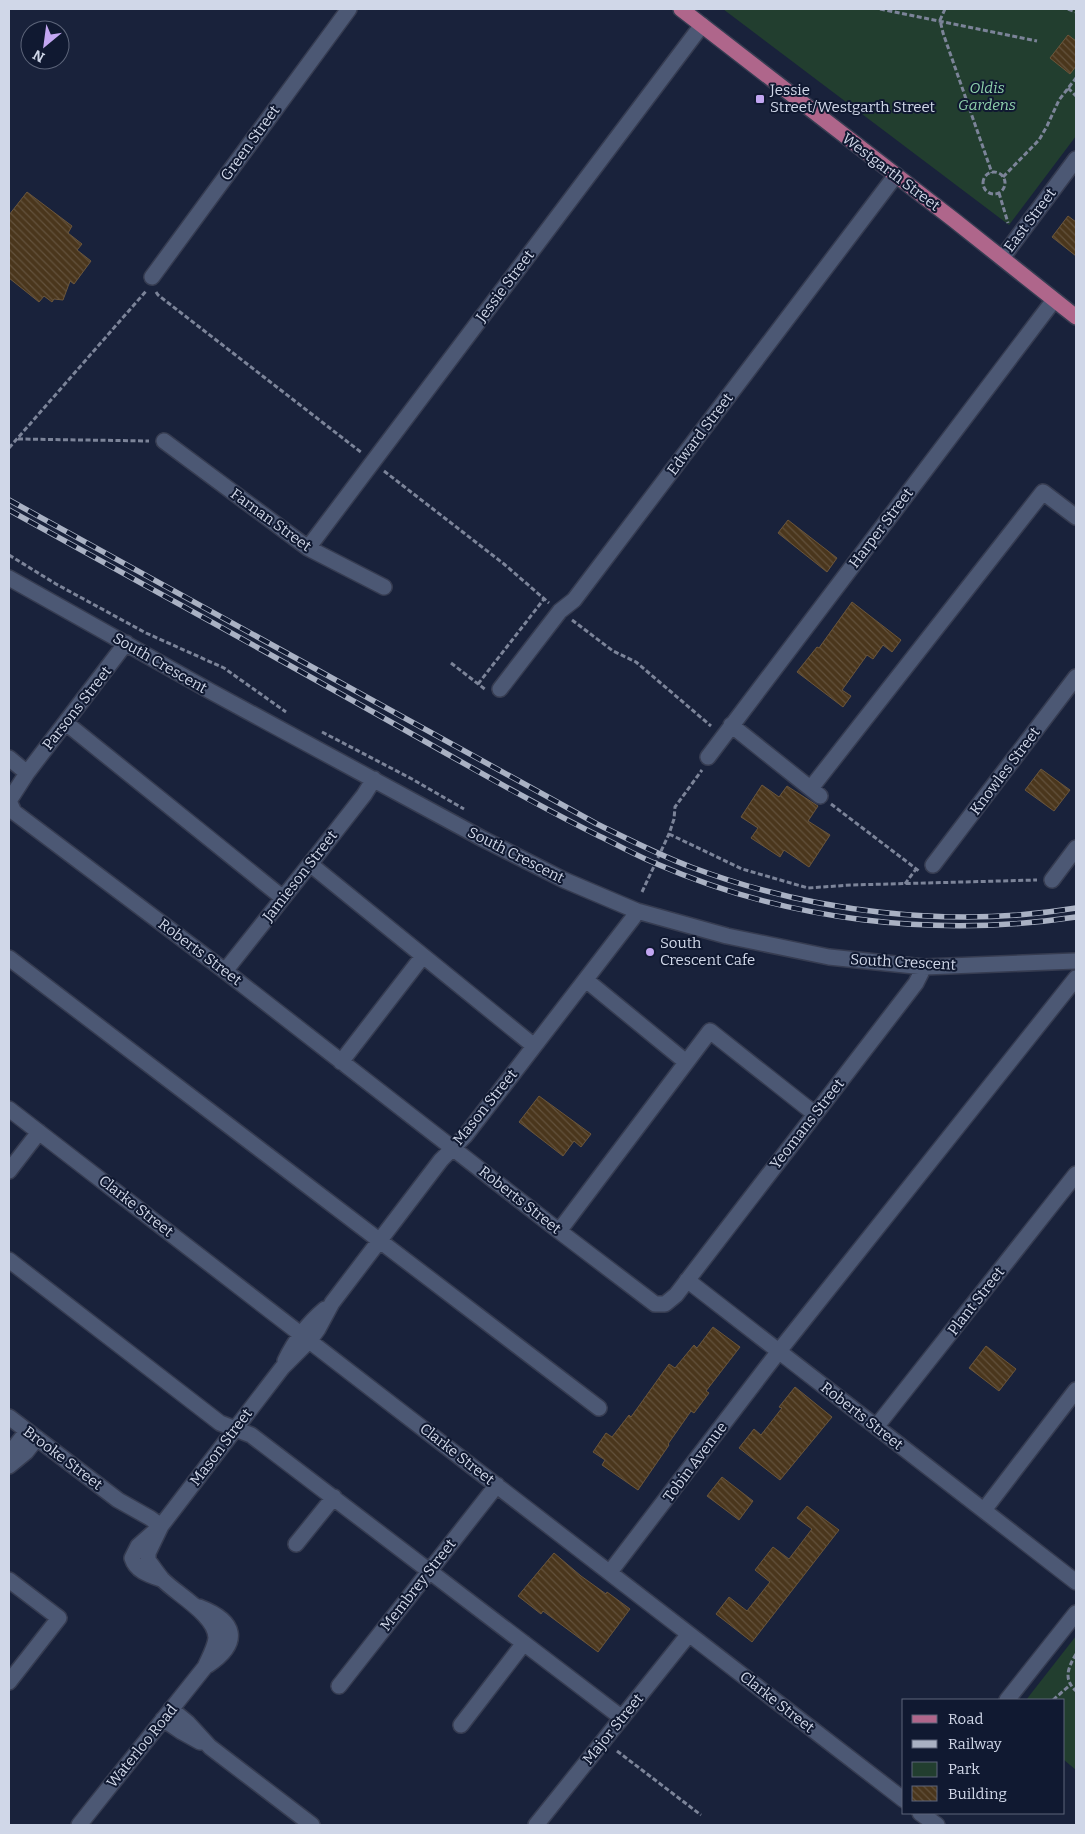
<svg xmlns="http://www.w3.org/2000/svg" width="1085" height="1834" font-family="Bitter,serif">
	<defs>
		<pattern id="building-back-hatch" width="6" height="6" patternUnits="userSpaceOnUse" patternTransform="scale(1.25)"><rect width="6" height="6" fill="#4a361c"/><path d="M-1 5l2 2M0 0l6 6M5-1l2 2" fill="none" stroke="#63523d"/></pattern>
	</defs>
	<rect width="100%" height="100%" fill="#19223b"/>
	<!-- green -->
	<path fill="#223e2f" d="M 723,9 L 1076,9 L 1076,136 L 1009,225 Z
		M 1076,1636 L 1076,1770 L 1064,1760 L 1064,1700 L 1026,1700 Z"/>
	<!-- building -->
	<path fill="url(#building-back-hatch)" stroke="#6b563b" d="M 1068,35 L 1076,41 L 1076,66 L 1070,74 L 1050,58 Z
		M 27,192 L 72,226 L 68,233 L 82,244 L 77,250 L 91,261 L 74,284 L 70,281 L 63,300 L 54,299 L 52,302 L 44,296 L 39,302 L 9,278 L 9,215 Z
		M 1068,216 L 1076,222 L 1076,256 L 1052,237 Z
		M 788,520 L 837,558 L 827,572 L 778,533 Z
		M 852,602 L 901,640 L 892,652 L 883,645 L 873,659 L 867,655 L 842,690 L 851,696 L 843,707 L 797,672 L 817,647 L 819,648 Z
		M 1041,769 L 1070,790 L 1054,811 L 1025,790 Z
		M 762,785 L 779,797 L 787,786 L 818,806 L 808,821 L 830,835 L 809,867 L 784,850 L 780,857 L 751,838 L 758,828 L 741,817 Z
		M 539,1096 L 591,1134 L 581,1147 L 574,1141 L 563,1156 L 519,1122 Z
		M 713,1327 L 740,1347 L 706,1391 L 709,1393 L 694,1413 L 691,1411 L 668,1444 L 669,1445 L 638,1490 L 602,1465 L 605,1460 L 593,1452 L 606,1433 L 612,1437 L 629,1415 L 631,1417 L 669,1364 L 675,1368 L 694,1345 L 697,1348 Z
		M 986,1346 L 1016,1369 L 999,1391 L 969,1368 Z
		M 795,1387 L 832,1417 L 780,1480 L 739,1448 L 754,1429 L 761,1435 L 782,1408 L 779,1407 Z
		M 722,1477 L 753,1501 L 739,1520 L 707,1496 Z
		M 807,1506 L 839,1530 L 752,1642 L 716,1614 L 729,1597 L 747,1611 L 770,1582 L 755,1570 L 773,1547 L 789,1559 L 812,1529 L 797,1518 Z
		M 554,1553 L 581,1576 L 606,1594 L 607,1592 L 630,1609 L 598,1652 L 543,1611 L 541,1614 L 518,1596 Z"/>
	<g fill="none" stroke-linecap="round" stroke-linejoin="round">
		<defs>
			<path id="minor" d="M 1002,258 L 1076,159
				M 152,277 L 349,9
				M 164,441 L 308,548 L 384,587
				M 308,548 L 702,25
				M 9,578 L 210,691 L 483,839 L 564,880 L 637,911 L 727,936 L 829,957 L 924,967 L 1076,961
				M 500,689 L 560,611 L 574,600 L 896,175
				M 66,723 L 283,898
				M 731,725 L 820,796
				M 708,757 L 1054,300
				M 9,758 L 27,773
				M 811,788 L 1043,492 L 1076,517
				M 9,801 L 14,812 L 225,971 L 559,1231 L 655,1304 L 665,1304 L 676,1295 L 916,983 L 924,967
				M 9,801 L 27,773 L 126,643
				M 310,864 L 534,1046
				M 933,865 L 1076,677
				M 1052,880 L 1076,848
				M 9,958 L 599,1408
				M 225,971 L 310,864 L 364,795 L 374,779
				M 586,980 L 686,1062
				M 341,1062 L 423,956
				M 9,1109 L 904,1800
				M 9,1171 L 39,1132
				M 559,1231 L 710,1031 L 815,1114
				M 9,1260 L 220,1423 L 251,1435 L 622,1718
				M 687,1280 L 1076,1582
				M 285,1361 C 295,1340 307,1324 325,1309
				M 9,1417 L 118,1500 L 150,1518 L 161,1526
				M 876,1427 L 1076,1174
				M 9,1463 L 17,1444 L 27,1431
				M 9,1466 L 26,1452 L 37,1438
				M 984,1510 L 1076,1390
				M 156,1530 L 138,1546 L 132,1558 C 136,1571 149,1575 161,1579
				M 296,1544 L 334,1497
				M 610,1572 L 779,1351 L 1076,978
				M 9,1580 L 59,1618 L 9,1682
				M 199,1607 C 236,1621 242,1642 208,1665
				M 339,1686 L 497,1485
				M 1007,1700 L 1076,1613
				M 171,1709 L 188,1723 L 210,1747 L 312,1825
				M 163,1719 L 182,1732 L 200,1742
				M 461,1725 L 524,1643
				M 920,1813 L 937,1825
				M 79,1825 L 205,1667 C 209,1658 215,1648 216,1638 C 216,1615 176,1594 162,1579 C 157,1573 153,1567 148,1560 L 148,1553 L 161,1526 L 282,1368 L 310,1340 L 318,1329 L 332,1303 L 441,1160 L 465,1136 L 633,918 L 637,911
				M 536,1825 L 689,1634"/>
			<path id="major" d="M 681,9 L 954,220 L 1076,317"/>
		</defs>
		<!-- minor casing -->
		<use href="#minor" stroke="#363c51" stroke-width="18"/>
		<!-- major casing -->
		<use href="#major" stroke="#363c51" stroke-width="18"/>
		<!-- path -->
		<path stroke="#7c8499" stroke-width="3" stroke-dasharray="5 2.5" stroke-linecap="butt" d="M 880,9 L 1037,41
			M 945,9 L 940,20 L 943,33 L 992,173
			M 1068,9 L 1076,12
			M 1068,88 L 1076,96
			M983 183a11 11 0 1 1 22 0a11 11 0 1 1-22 0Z
			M 1003,177 L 1039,140 L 1047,126 L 1059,100 L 1076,78
			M 999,193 L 1008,223
			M 156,292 L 158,295 L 362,453
			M 18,439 L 149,441
			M 9,448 L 147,290
			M 384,471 L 504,564 L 549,603
			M 9,555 L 56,584 L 146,633 L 224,668 L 286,712
			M 572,620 L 613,651 L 636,662 L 711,726
			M 451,663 L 486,690
			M 478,684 L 544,599
			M 322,732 L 412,779 L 464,809
			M 831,804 L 919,871
			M 669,834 L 742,869 L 808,888 L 851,885 L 1037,880
			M 905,884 L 916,869
			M 642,892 L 669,834 L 674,819 L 675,807 L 702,770
			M 1076,1654 C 1068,1668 1063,1679 1076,1691
			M 1053,1700 L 1070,1685
			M 617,1751 L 701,1815"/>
		<!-- minor -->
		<use href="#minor" stroke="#4c5874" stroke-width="15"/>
		<!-- major -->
		<use href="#major" stroke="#af668b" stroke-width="15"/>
		<defs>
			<path id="rail" d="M 9,500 L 597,824 C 628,839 659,855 691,867 C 810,912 950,929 1076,908
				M 9,510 C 130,577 252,644 373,712 C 448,754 522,798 599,836 C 618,845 637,856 657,864 C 787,921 936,938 1076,917"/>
		</defs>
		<!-- rail casing -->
		<use href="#rail" stroke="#a9b1c3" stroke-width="5.5"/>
		<!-- rail -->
		<use href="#rail" stroke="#101931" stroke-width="4" stroke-dasharray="11" stroke-linecap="butt"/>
	</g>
	<!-- markers -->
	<g fill="#c3a7f2" stroke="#101931" stroke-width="2">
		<rect x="755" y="94" width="10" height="10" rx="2.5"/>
		<circle cx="650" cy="952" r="5"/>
	</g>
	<g text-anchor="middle" stroke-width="4" stroke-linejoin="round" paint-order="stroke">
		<!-- park labels -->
		<g font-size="15" font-style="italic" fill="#8ed1ac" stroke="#101931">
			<text x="987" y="93">Oldis<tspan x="987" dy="17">Gardens</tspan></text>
		</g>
		<!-- poi labels -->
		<g font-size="15" fill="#d0d7e8" stroke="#101931" text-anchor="start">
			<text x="770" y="95">Jessie<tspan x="770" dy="17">Street/Westgarth Street</tspan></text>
			<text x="660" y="948">South<tspan x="660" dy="17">Crescent Cafe</tspan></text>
		</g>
		<!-- street labels -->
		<g font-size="15" fill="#d0d7e8" stroke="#101931">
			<text transform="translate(250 143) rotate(-54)" y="5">Green Street</text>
			<text transform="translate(891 172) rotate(37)" y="5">Westgarth Street</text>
			<text transform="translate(1030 220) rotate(-53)" y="5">East Street</text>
			<text transform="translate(505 286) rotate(-53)" y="5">Jessie Street</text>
			<text transform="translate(700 434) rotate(-53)" y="5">Edward Street</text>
			<text transform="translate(271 520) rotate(36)" y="5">Farnan Street</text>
			<text transform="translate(881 528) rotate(-53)" y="5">Harper Street</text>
			<text transform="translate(160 663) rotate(30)" y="5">South Crescent</text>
			<text transform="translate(77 708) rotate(-52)" y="5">Parsons Street</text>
			<text transform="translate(1005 771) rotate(-53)" y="5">Knowles Street</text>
			<text transform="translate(516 855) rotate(27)" y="5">South Crescent</text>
			<text transform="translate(300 876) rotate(-52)" y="5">Jamieson Street</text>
			<text transform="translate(200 952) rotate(37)" y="5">Roberts Street</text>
			<text transform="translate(903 962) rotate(3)" y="5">South Crescent</text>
			<text transform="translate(485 1107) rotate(-51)" y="5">Mason Street</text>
			<text transform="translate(807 1124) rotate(-52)" y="5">Yeomans Street</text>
			<text transform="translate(520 1200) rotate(38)" y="5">Roberts Street</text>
			<text transform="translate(136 1206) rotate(38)" y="5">Clarke Street</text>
			<text transform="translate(976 1301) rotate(-52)" y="5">Plant Street</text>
			<text transform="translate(862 1416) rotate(38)" y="5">Roberts Street</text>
			<text transform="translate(221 1447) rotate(-53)" y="5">Mason Street</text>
			<text transform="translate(457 1454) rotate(38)" y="5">Clarke Street</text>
			<text transform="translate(63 1458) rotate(37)" y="5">Brooke Street</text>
			<text transform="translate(695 1462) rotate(-53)" y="5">Tobin Avenue</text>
			<text transform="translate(418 1585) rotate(-52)" y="5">Membrey Street</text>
			<text transform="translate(777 1702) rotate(38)" y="5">Clarke Street</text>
			<text transform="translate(613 1729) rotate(-51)" y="5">Major Street</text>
			<text transform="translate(142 1746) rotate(-51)" y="5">Waterloo Road</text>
		</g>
	</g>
	<!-- border -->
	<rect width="1085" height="1834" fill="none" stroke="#d0d7e8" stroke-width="20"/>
	<!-- legend -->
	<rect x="902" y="1699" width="162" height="115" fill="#101931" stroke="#5d657a"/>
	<rect x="912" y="1715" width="25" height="8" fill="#af668b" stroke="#5d657a"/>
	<text x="948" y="1724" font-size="15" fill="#d0d7e8">Road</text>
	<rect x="912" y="1740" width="25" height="8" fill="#a9b1c3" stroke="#5d657a"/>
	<text x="948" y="1749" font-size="15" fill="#d0d7e8">Railway</text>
	<rect x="912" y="1762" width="25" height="15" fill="#223e2f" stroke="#5d657a"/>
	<text x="948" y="1774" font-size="15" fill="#d0d7e8">Park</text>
	<rect x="912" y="1786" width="25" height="15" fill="url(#building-back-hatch)" stroke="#5d657a"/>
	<text x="948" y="1799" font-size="15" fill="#d0d7e8">Building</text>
	<!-- north arrow -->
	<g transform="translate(45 45) rotate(209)"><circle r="24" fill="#101931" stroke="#5d657a"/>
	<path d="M0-4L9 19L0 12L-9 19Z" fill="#c3a7f2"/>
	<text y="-8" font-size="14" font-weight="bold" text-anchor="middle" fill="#d0d7e8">N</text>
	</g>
</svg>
